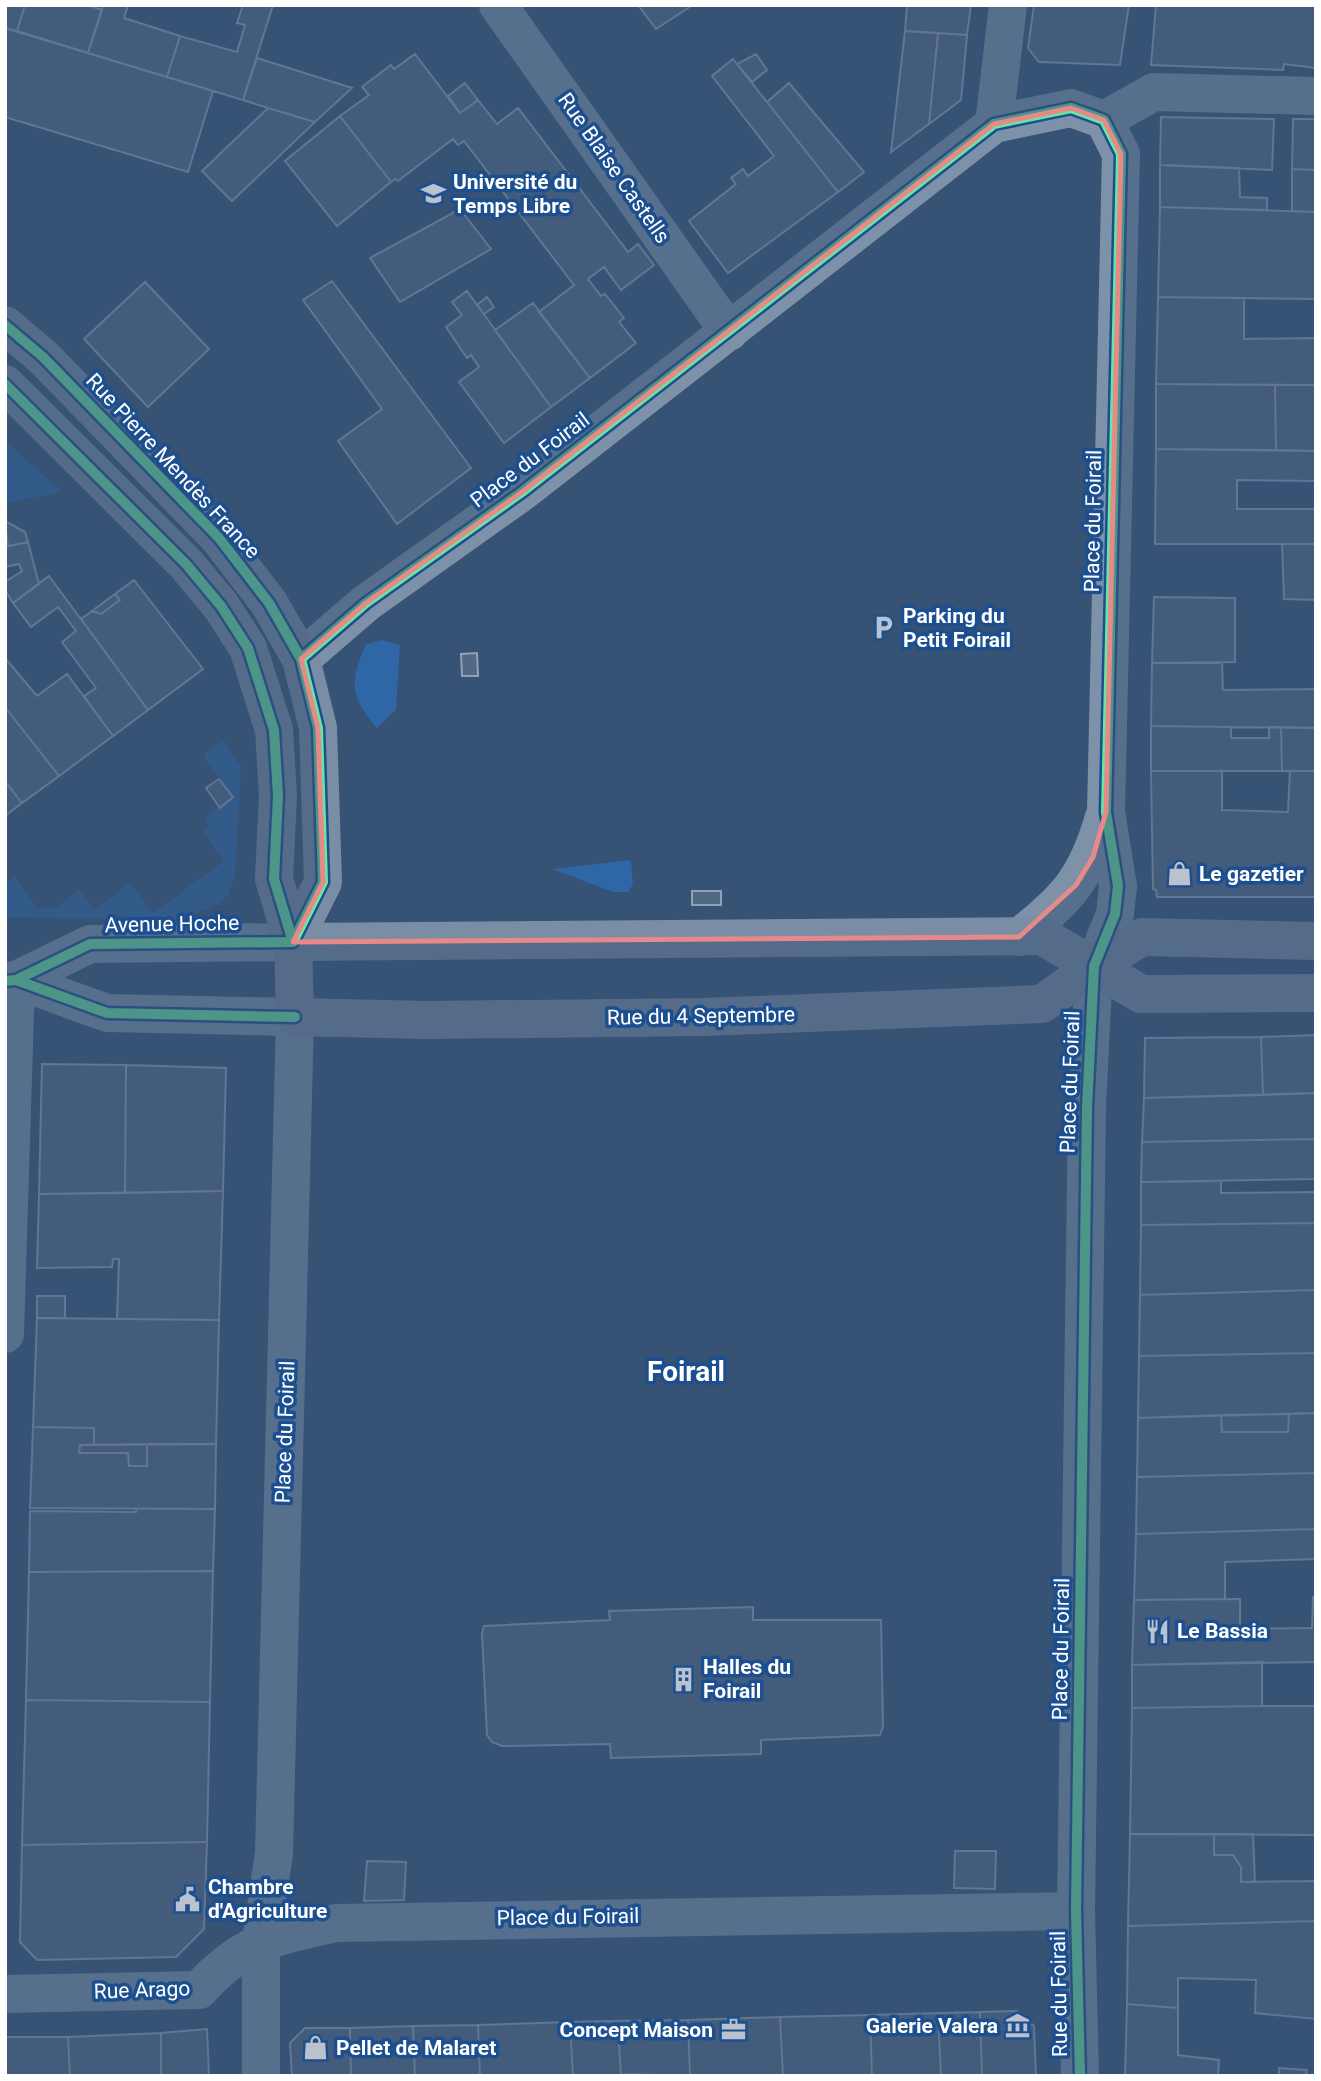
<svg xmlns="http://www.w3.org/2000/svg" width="1321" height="2081" font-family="Roboto,sans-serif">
	<rect width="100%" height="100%" fill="#365274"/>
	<!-- green -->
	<path fill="#2f66a5" d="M 5,441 L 62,492 L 5,503 Z
		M 382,640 L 400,645 L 396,710 L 377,728 C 350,697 349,682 366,644 Z
		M 224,741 L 241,766 L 235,876 L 228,895 L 219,904 L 177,920 L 5,917 L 5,885 L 15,877 L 38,909 L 55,908 L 79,890 L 94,910 L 130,883 L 153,913 L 224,861 L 202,830 L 209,825 L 205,818 L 233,797 L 203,755 Z
		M 631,860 L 633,884 L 628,892 L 613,892 L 552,869 Z"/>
	<!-- building -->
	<path fill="#526984" stroke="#92a2b6" stroke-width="2" d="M 5,5 L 25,5 L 17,31 L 5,28 Z
		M 25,5 L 87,5 L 102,10 L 88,53 L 17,31 Z
		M 103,5 L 128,5 L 124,18 L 180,36 L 167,77 L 88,53 Z
		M 243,5 L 273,5 L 243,100 L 167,77 L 180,36 L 237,52 L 245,25 L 237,23 Z
		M 638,5 L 690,5 L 691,6 L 656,29 Z
		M 907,5 L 971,5 L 967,35 L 905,31 Z
		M 1034,5 L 1129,5 L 1120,65 L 1039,62 L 1028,48 Z
		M 1156,5 L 1316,5 L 1316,68 L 1284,64 L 1283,70 L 1151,65 Z
		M 5,28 L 213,91 L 188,172 L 5,117 Z
		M 905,31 L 938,33 L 929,124 L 891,152 Z
		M 938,33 L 967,35 L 961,100 L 929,124 Z
		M 415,54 L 460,113 L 478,100 L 497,124 L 518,108 L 628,252 L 638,244 L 654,265 L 621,290 L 604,267 L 588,279 L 601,296 L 605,294 L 624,318 L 619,322 L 636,343 L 590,378 L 539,312 L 574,285 L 464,141 L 458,145 L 453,139 L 398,181 L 396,179 L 391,182 L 340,116 L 369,95 L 362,87 L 391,65 L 394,69 Z
		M 756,54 L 767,70 L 752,82 L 737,64 Z
		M 257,58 L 352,88 L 315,122 L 268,108 L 243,100 Z
		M 733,59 L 838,192 L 728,273 L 689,221 L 736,184 L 731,178 L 743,169 L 748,176 L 774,156 L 712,76 Z
		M 465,83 L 478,100 L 460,113 L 448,96 Z
		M 789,83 L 864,172 L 838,192 L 767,102 Z
		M 268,108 L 315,122 L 232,201 L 202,171 Z
		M 340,116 L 391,182 L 337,226 L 285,161 Z
		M 1161,117 L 1274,119 L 1272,170 L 1160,165 Z
		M 1293,119 L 1316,119 L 1316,170 L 1292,169 Z
		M 1160,165 L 1239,168 L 1240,197 L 1267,198 L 1267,210 L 1160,207 Z
		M 1292,169 L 1316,170 L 1316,212 L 1292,211 Z
		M 1160,207 L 1316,212 L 1316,299 L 1158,297 Z
		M 460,209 L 491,249 L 400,302 L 370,258 Z
		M 332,281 L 471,468 L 397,524 L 338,441 L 382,409 L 303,300 Z
		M 145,282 L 209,349 L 148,407 L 84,339 Z
		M 467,291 L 551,407 L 504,443 L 459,382 L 479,367 L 471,355 L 467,358 L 446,327 L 462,315 L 452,302 Z
		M 487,297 L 494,307 L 484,314 L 477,305 Z
		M 1158,297 L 1244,298 L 1244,339 L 1316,338 L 1316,385 L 1156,384 Z
		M 533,303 L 590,378 L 551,407 L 495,330 Z
		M 1156,384 L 1275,385 L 1276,450 L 1156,449 Z
		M 1275,385 L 1316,385 L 1316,451 L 1276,450 Z
		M 1156,449 L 1316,451 L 1316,481 L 1237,480 L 1237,509 L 1316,509 L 1316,544 L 1155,544 Z
		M 5,521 L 25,532 L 28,542 L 8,546 Z
		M 28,542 L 39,584 L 13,603 L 5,590 L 5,582 L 22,571 L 19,564 L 5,567 L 5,547 Z
		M 1282,544 L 1316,544 L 1316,600 L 1284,599 Z
		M 49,576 L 148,710 L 113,736 L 84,696 L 96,688 L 62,642 L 76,631 L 58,607 L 31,627 L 13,603 Z
		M 134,580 L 203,669 L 148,710 L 81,619 L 92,611 L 101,614 L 120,600 L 115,594 Z
		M 115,594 L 120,600 L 101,614 L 92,611 Z
		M 1154,597 L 1235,598 L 1235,662 L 1152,663 Z
		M 477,653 L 478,676 L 462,676 L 461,654 Z
		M 5,658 L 37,696 L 67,674 L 113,736 L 59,776 L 5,707 Z
		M 1152,663 L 1222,663 L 1223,690 L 1316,689 L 1316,728 L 1151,726 Z
		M 5,707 L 59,776 L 22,803 L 5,781 Z
		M 1151,726 L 1231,727 L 1231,738 L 1269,738 L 1269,727 L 1281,727 L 1282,771 L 1151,771 Z
		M 1281,727 L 1316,728 L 1316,771 L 1282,771 Z
		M 1151,771 L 1222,771 L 1222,810 L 1288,812 L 1290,771 L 1316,771 L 1315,897 L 1157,897 L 1156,890 L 1153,889 Z
		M 219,779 L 233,797 L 220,808 L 206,788 Z
		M 5,781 L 22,803 L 5,816 Z
		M 692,891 L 721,891 L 721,905 L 692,905 Z
		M 1316,1035 L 1316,1093 L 1263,1095 L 1261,1037 Z
		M 1261,1037 L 1263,1095 L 1144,1098 L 1145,1038 Z
		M 42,1064 L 126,1065 L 125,1193 L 39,1194 Z
		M 126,1065 L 226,1068 L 223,1191 L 125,1193 Z
		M 1316,1093 L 1316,1139 L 1142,1142 L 1144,1098 Z
		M 1316,1139 L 1316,1179 L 1141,1182 L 1142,1142 Z
		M 1221,1181 L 1221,1193 L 1316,1192 L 1316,1223 L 1141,1225 L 1141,1182 Z
		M 223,1191 L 219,1320 L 117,1319 L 119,1259 L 113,1259 L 112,1267 L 37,1268 L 39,1194 Z
		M 1316,1223 L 1316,1290 L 1140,1295 L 1141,1225 Z
		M 1316,1290 L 1316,1353 L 1139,1356 L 1140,1295 Z
		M 37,1296 L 65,1296 L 65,1318 L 37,1318 Z
		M 37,1318 L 219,1320 L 216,1444 L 94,1445 L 94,1428 L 33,1427 Z
		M 1316,1353 L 1316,1413 L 1138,1418 L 1139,1356 Z
		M 1316,1413 L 1316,1473 L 1137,1477 L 1138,1418 L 1221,1415 L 1222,1432 L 1288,1432 L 1289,1414 Z
		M 1289,1414 L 1288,1432 L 1222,1432 L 1221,1415 Z
		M 33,1427 L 94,1428 L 94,1445 L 80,1445 L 79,1453 L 128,1453 L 129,1466 L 147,1466 L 147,1444 L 216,1444 L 215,1509 L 30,1508 Z
		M 147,1444 L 147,1466 L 129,1466 L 128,1453 L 79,1453 L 80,1445 Z
		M 1316,1473 L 1316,1529 L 1136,1534 L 1137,1477 Z
		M 136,1509 L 215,1509 L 213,1571 L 29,1572 L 30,1511 L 136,1512 Z
		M 1316,1529 L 1316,1559 L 1225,1562 L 1225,1599 L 1134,1600 L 1136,1534 Z
		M 213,1571 L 210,1702 L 26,1700 L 29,1572 Z
		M 1313,1597 L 1316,1597 L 1316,1662 L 1132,1665 L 1134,1600 L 1240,1599 L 1240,1629 L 1312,1628 Z
		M 753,1607 L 753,1620 L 881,1620 L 883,1726 L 880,1735 L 761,1740 L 761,1754 L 611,1758 L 610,1744 L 502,1746 L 492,1742 L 487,1735 L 482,1633 L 484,1626 L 610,1620 L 609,1611 Z
		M 1262,1662 L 1262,1706 L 1132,1708 L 1132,1665 Z
		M 26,1700 L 210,1702 L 207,1842 L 22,1845 Z
		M 1262,1706 L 1316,1706 L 1316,1835 L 1130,1834 L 1132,1708 Z
		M 1130,1834 L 1214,1834 L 1214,1855 L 1233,1855 L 1241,1867 L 1241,1882 L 1316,1881 L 1316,1921 L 1128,1926 Z
		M 1214,1834 L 1253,1834 L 1255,1882 L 1241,1882 L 1241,1867 L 1233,1855 L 1214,1855 Z
		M 207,1842 L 204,1929 L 176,1957 L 37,1960 L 20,1942 L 22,1845 Z
		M 955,1851 L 996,1851 L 995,1889 L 954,1888 Z
		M 367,1861 L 406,1862 L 404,1900 L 364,1901 Z
		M 1316,1921 L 1316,2019 L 1255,2013 L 1256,1980 L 1178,1978 L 1178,2008 L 1127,2004 L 1128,1926 Z
		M 1127,2004 L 1178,2008 L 1178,2055 L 1219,2060 L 1218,2076 L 1125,2076 Z
		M 1017,2011 L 1034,2026 L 1036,2076 L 982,2076 L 980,2012 Z
		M 980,2012 L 982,2076 L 941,2076 L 938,2013 Z
		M 938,2013 L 941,2076 L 872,2076 L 870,2015 Z
		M 870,2015 L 872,2076 L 783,2076 L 780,2017 Z
		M 780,2017 L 783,2076 L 690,2076 L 688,2020 Z
		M 688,2020 L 690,2076 L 621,2074 L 619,2044 L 610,2021 Z
		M 610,2021 L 619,2044 L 621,2076 L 573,2076 L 570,2022 Z
		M 570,2022 L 573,2076 L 480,2076 L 478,2025 Z
		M 478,2025 L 480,2076 L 415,2076 L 413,2026 Z
		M 413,2026 L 415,2076 L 351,2076 L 350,2028 Z
		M 305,2028 L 350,2028 L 351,2076 L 292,2076 L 290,2043 Z
		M 207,2029 L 209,2076 L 161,2076 L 161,2033 Z
		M 161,2033 L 161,2076 L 70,2076 L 68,2037 Z
		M 5,2037 L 68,2037 L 70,2076 L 5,2076 Z
		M 1279,2068 L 1307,2070 L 1306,2076 L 1279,2076 Z"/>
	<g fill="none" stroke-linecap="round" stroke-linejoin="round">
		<!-- minor -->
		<path stroke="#7d92a8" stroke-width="38" d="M 498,5 L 729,332
			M 1104,120 L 1154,92 L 1316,96
			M 994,124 L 1008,5
			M 301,659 L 366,603 L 522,492 L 994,124 L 1071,108 L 1104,120 L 1121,154 L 1106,812 L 1118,886 L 1115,914 L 1094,966 L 1087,1107 L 1076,1911 L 1080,2076
			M 1019,937 C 1068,899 1087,877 1104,817
			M 5,1334 L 16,980
			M 5,1994 L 199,1990 C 244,1940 275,1937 336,1923 L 1076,1911
			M 261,2076 L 261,1941 L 274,1853 L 295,1017"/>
		<!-- tertiary -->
		<path stroke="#7d92a8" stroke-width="38" d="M 16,980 L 107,1013 L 295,1017
			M 5,981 L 16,980 L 90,944 L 293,942"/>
		<!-- secondary -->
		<path stroke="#798da4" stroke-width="38" d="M 5,325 L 43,357 L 219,538 L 269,603 L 301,659 L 318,728 L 323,882 L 293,942
			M 5,384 L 186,564 L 221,606 L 248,648 L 274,730 L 278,796 L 274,879 L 293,942 L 295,1017 L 428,1020 L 704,1017 L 1042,1004 L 1094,966 L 1142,937 L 1316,941
			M 293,942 L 1042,936 L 1141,994 L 1316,993"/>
		<defs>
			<path id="cycleway" d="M 5,325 L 43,357 L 219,538 L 269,603 L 301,659 L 318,728 L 323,882 L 293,942
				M 5,384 L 186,564 L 221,606 L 248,648 L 274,730 L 278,796 L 274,879 L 293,942
				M 301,659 L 366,603 L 522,492 L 994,124 L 1071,108 L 1104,120 L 1121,154 L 1106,812 L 1118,886 L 1115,914 L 1094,966 L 1087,1107 L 1076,1911 L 1080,2076
				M 16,980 L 107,1013 L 295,1017
				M 5,981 L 16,980 L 90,944 L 293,942"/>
		</defs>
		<!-- cycleway casing -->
		<use href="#cycleway" stroke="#1b4f8f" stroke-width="15"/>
		<!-- cycleway -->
		<use href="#cycleway" stroke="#66e7a1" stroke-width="10"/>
	</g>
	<!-- marked area -->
	<path d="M0 0H1321V2081H0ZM 1071,108 L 1104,120 L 1121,154 L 1106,812 L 1093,857 L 1076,885 L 1019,937 L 293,942 L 323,882 L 318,728 L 301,659 L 366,603 L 522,492 L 994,124 Z" fill="#365274" fill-opacity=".55" fill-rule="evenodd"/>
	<path fill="none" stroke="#e88989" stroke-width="5" stroke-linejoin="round" d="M 1071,108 L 1104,120 L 1121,154 L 1106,812 L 1093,857 L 1076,885 L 1019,937 L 293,942 L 323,882 L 318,728 L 301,659 L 366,603 L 522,492 L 994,124 Z"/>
	<!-- icons -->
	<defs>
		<symbol id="university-bare" viewBox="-9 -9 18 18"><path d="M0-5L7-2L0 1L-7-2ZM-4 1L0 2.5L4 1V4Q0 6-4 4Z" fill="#b9c2ce" stroke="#1b4f8f" stroke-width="2.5" paint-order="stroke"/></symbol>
		<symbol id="parking-bare" viewBox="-9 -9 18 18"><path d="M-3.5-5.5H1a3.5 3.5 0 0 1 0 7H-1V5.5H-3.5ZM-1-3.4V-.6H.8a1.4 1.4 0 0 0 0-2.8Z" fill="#b9c2ce" stroke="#1b4f8f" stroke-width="2.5" paint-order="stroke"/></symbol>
		<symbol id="shop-bare" viewBox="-9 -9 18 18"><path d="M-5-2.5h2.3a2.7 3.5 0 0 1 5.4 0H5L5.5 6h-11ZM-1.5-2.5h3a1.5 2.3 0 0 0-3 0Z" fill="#b9c2ce" stroke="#1b4f8f" stroke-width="2.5" paint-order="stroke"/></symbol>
		<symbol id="restaurant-bare" viewBox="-9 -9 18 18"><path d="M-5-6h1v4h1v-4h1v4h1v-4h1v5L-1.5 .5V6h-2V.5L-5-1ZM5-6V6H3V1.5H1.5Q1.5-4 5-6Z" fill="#b9c2ce" stroke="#1b4f8f" stroke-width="2.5" paint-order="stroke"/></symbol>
		<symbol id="building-bare" viewBox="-9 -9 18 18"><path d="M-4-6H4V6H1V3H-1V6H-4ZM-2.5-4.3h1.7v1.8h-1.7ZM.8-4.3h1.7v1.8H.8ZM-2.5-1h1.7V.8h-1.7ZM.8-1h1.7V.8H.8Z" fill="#b9c2ce" stroke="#1b4f8f" stroke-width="2.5" paint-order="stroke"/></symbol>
		<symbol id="civic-bare" viewBox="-9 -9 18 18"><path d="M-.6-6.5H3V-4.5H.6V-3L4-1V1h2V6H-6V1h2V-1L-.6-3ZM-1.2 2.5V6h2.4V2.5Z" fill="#b9c2ce" stroke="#1b4f8f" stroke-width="2.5" paint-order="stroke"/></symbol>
		<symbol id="museum-bare" viewBox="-9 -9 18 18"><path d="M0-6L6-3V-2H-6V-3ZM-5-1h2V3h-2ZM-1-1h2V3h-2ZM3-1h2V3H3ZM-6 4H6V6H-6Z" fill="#b9c2ce" stroke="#1b4f8f" stroke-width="2.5" paint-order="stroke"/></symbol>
		<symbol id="office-bare" viewBox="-9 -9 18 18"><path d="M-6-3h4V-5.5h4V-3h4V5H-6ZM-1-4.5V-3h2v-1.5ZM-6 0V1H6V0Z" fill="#b9c2ce" stroke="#1b4f8f" stroke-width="2.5" paint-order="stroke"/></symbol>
	</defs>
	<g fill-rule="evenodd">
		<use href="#university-bare" x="416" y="176" width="35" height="35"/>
		<use href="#parking-bare" x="866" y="610" width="35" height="35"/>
		<use href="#shop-bare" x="1162" y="856" width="35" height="35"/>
		<use href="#restaurant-bare" x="1140" y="1614" width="35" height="35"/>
		<use href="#building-bare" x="666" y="1662" width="35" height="35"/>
		<use href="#civic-bare" x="170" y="1882" width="35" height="35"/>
		<use href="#museum-bare" x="1000" y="2008" width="35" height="35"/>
		<use href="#office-bare" x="716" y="2012" width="35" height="35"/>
		<use href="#shop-bare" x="298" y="2030" width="35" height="35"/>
	</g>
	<g text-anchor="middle" stroke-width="7" stroke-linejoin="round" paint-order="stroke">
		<!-- street labels -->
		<g font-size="21" fill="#fff" stroke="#1b4f8f">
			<text transform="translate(614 168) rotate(55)" y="7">Rue Blaise Castells</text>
			<text transform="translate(530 460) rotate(-37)" y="7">Place du Foirail</text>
			<text transform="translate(173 466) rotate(47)" y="7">Rue Pierre Mendès France</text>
			<text transform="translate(1093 521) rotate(-89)" y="7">Place du Foirail</text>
			<text transform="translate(172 924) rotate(-1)" y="7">Avenue Hoche</text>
			<text transform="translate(701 1016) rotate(-1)" y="7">Rue du 4 Septembre</text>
			<text transform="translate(1070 1082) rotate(-88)" y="7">Place du Foirail</text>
			<text transform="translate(285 1432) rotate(-88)" y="7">Place du Foirail</text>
			<text transform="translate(1061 1649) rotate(-89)" y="7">Place du Foirail</text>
			<text transform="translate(568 1917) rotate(-1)" y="7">Place du Foirail</text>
			<text transform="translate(142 1990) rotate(-2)" y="7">Rue Arago</text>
			<text transform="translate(1059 1994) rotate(-91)" y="7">Rue du Foirail</text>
		</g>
		<!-- poi labels -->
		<g font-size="21" font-weight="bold" fill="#fff" stroke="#1b4f8f" text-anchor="start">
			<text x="453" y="189">Université du<tspan x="453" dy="24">Temps Libre</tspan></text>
			<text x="903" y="623">Parking du<tspan x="903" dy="24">Petit Foirail</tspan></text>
			<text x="1199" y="881">Le gazetier</text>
			<text x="1177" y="1638">Le Bassia</text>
			<text x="703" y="1674">Halles du<tspan x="703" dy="24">Foirail</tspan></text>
			<text x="208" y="1894">Chambre<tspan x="208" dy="24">d'Agriculture</tspan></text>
			<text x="998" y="2033" text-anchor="end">Galerie Valera</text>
			<text x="713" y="2037" text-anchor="end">Concept Maison</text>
			<text x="336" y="2055">Pellet de Malaret</text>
		</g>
		<!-- district labels -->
		<g font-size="28" font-weight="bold" fill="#fff" stroke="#1b4f8f">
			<text x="686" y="1381">Foirail</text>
		</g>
	</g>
	<!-- border -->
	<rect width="1321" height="2081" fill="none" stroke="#ffffff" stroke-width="14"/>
</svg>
